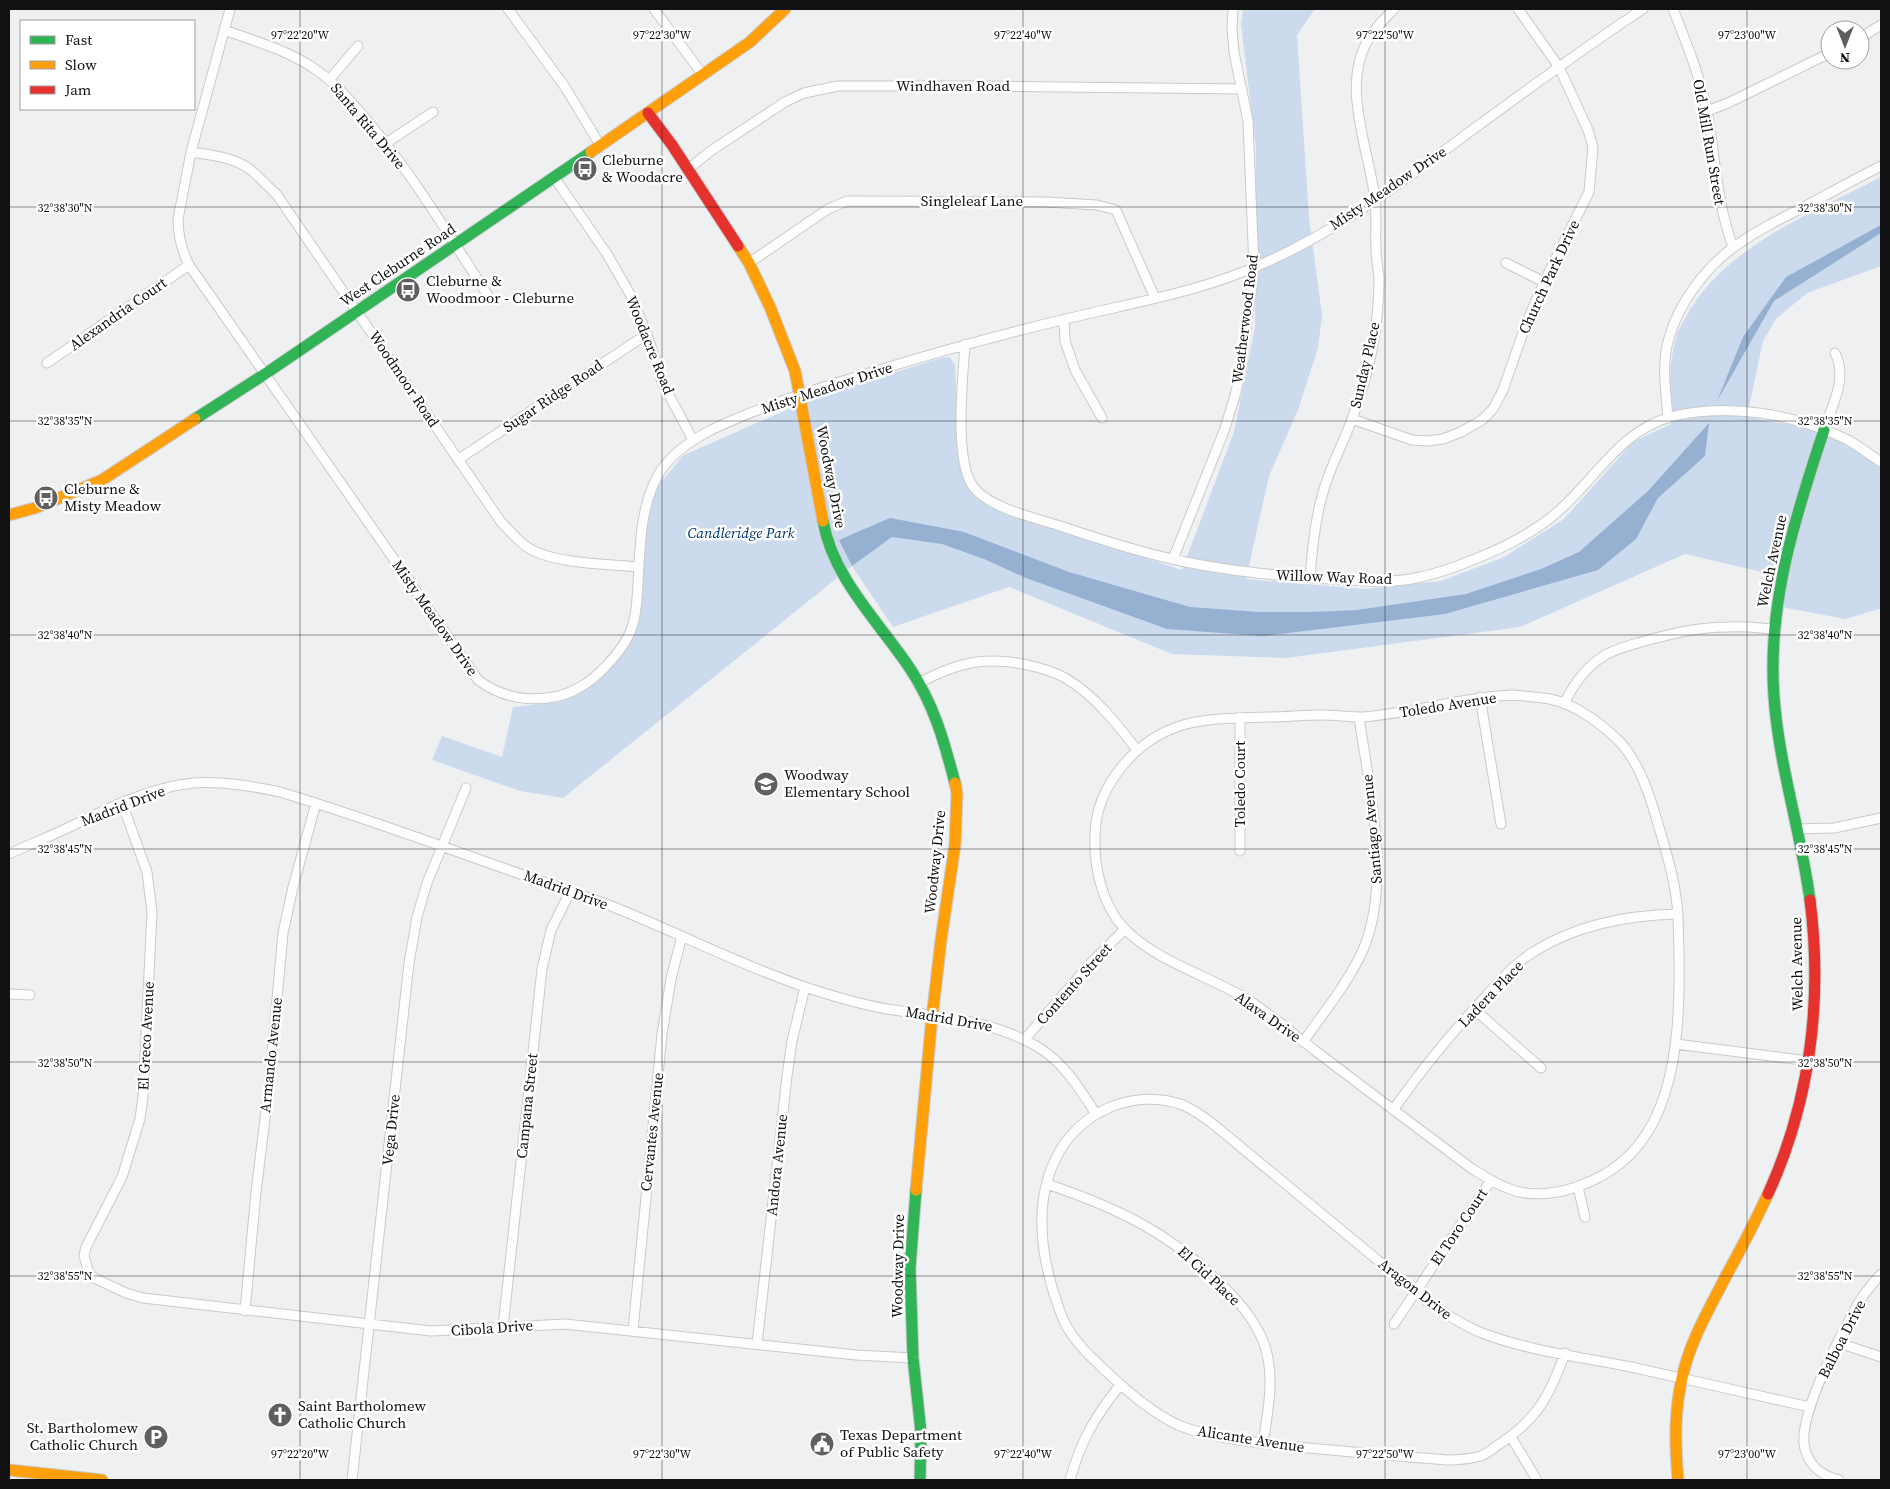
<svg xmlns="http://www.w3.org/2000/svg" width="1890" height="1489" font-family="'Source Serif 4',serif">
	<rect width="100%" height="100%" fill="#eff0f2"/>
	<!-- green -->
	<path fill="#ccdaed" d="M 1243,9 L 1315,9 L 1297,35 L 1309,218 L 1322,315 L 1318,348 L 1298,410 L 1269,476 L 1246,579 L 1365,589 L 1441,581 L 1504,557 L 1564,519 L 1633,442 L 1671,424 C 1670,394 1668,367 1676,337 C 1678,330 1683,323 1686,317 C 1723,247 1814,212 1881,177 L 1881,266 L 1807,293 L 1776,319 L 1763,341 L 1747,417 L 1803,427 L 1840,442 L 1881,465 L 1881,607 L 1879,609 L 1845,619 L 1772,605 L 1775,575 L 1685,554 L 1520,627 L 1286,658 L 1172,654 L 1009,587 L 893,627 L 852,566 L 563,798 L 520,791 L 432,760 L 442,736 L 502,757 L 513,707 L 560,702 L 612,667 L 636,625 L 647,510 L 659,484 L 684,455 L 816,397 L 941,358 L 950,357 L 955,365 L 960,461 L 985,500 L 1018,517 L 1182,570 L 1234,432 L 1255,327 L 1256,148 L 1241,24 Z"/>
	<!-- water -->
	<path fill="#96b0d2" d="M 1881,225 L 1881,233 L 1774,301 L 1717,401 L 1743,337 L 1786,277 Z
		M 1709,423 L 1705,456 L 1658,498 L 1636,539 L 1598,570 L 1445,614 L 1263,636 L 1167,629 L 1026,578 L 984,559 L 942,544 L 892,537 L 852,566 L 839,540 L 890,518 L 964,532 L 1069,572 L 1190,607 L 1259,612 L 1311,612 L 1357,610 L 1466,594 L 1541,569 L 1579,552 L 1648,491 Z"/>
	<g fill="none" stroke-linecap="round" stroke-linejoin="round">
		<defs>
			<path id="street" d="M 230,9 L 191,152 L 178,219 C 178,235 182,251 189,265 L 478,680 C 501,697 526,702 554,697 C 572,694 591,682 603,669 C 615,657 627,643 632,627 C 637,614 637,598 638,584 C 640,549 640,509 657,477 C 668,456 690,441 711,430 C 761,406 816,389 869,373 C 934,353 999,335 1066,319 C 1131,303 1200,292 1262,264 C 1327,236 1385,194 1441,153 C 1508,104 1574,54 1643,9
				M 508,9 L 565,87 L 600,145
				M 654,9 L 703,75
				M 1673,9 C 1686,42 1700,76 1707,111 C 1716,159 1716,200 1733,247
				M 224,30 C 255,41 287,50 315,69 C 337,84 354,105 371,125 C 415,178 450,237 487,294
				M 1860,38 L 1881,25
				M 329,80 L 358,46
				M 1707,111 L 1728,103 L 1830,53
				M 386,143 L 433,112
				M 191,152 C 211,155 234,157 251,170 C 260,178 269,187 277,195 L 501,522 C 511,532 520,544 532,550 C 558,564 610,564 639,567
				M 688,169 L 712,150 L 785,102 L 804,93 L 838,86 L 976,86 L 1242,89
				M 554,177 L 607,254 L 630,294 L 647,334 L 662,382 L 693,440
				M 749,263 L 828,209 L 847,201 L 1046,202 L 1097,205 L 1116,210 L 1155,298
				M 1506,263 L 1544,282
				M 1064,319 L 1065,341 L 1075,370 L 1102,418
				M 965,344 C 963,377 953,465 975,489 C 994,510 1037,518 1063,527 C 1099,539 1135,551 1172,559 C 1224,571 1277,576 1330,579 C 1358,580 1388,584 1416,578 C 1436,574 1456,567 1475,559 C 1503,548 1531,534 1554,515 C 1594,482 1618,432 1670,417 C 1727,402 1796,414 1848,440 C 1859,446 1870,455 1881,462
				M 47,363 L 189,265
				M 1668,418 C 1666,392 1661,364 1669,338 C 1679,303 1705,268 1734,247 C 1756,231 1780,219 1804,207 C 1830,193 1855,179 1881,166
				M 1352,419 L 1412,440 L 1428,441 L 1443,439 L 1461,432 L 1482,420 L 1493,409 L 1503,390 L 1526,324 L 1544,282 L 1589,192 L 1593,147 L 1588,130 L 1559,67 L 1518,9
				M 1824,430 C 1832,406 1848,378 1835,353
				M 459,459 L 647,334
				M 1173,559 L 1224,431 L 1235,396 L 1241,369 L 1254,268 L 1248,121 L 1234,52 L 1232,28 L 1233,9
				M 1310,578 C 1312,548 1315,518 1324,489 C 1331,465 1344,442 1352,419 C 1369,375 1379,326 1379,278 C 1378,268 1376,258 1376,248 C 1375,232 1377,215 1375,199 C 1369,148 1338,81 1372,34 C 1378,25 1386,17 1394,9
				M 919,683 C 960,661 990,655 1036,667 C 1047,670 1057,673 1067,679 C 1095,696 1117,724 1137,750
				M 1512,695 C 1525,696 1538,697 1550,699 C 1575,704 1602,724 1620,742 C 1640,764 1650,796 1658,824 C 1665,848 1673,872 1676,897 C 1679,914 1678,932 1679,950 C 1680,1007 1679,1083 1647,1133 C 1632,1157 1610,1174 1584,1184 C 1561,1194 1530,1198 1507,1188 C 1494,1183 1482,1175 1471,1168 C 1419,1129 1368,1091 1317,1052 C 1293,1034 1270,1013 1245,998 C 1205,974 1155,961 1123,927 C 1102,904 1094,867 1095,837 C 1095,809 1106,785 1124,764 C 1166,716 1209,719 1267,717 C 1285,717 1304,715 1322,715 C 1336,715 1349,717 1363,717 C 1413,713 1462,697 1512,695 Z
				M 1480,697 L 1501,824
				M 1564,704 C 1573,685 1584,669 1602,657 C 1614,649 1628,646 1641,642 C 1670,634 1698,627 1728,627 C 1743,626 1759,628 1774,629
				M 122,803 L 147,872 L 152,912 L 143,1097 L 140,1119 L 122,1177 L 86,1247 L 84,1256 L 89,1273 L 94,1278 L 126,1293 L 143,1298 L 431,1331 L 565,1324 L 856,1355 L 913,1358
				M 1797,829 L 1834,828 L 1881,818
				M 1240,851 L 1240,717
				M 9,854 C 26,846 44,839 61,831 C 103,811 146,788 193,783 C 223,781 251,786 280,792 C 346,812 411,835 475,858 C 519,874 563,888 606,904 C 673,930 737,964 805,987 C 832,996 859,1004 887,1009 C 939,1017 991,1019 1038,1047 C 1064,1063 1080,1089 1096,1114
				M 9,994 L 30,995
				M 1474,1009 L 1541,1068
				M 1024,1040 L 1090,964 L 1125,929
				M 1303,1042 C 1324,1012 1348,983 1363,950 C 1392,882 1369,788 1359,717
				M 1676,1044 L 1809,1061
				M 1393,1110 C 1422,1069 1453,1031 1487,995 C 1502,979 1516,962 1535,951 C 1577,925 1629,915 1678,914
				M 1047,1184 C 1118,1208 1173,1234 1226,1289 C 1241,1304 1255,1321 1263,1341 C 1276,1373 1268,1411 1263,1443
				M 1578,1187 L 1585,1217
				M 245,1311 L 256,1192 L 269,1086 L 283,933 L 293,887 L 316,803
				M 1394,1324 L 1491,1180
				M 503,1327 L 542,969 L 551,930 L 570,892
				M 633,1330 L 662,1034 L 671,979 L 682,936
				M 1839,1343 L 1881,1357
				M 757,1344 L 787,1076 L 792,1041 L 805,987
				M 1565,1353 C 1550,1395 1538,1418 1501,1443 C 1495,1447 1488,1453 1481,1456 C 1470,1459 1458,1460 1446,1460 C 1390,1455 1334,1451 1278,1445 C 1247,1441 1207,1437 1178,1425 C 1153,1413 1129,1393 1109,1374 C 1093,1359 1078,1346 1067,1327 C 1061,1317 1058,1305 1054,1294 C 1041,1252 1035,1202 1055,1160 C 1077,1112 1134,1087 1183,1105 C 1194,1110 1204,1117 1213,1124 L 1432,1305 C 1448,1315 1464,1326 1482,1333 C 1529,1351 1582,1357 1631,1367 C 1691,1380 1750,1394 1810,1407
				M 1511,1437 L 1537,1480
				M 352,1480 L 409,963 L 417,917 L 427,883 L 466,788
				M 1070,1480 C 1081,1440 1095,1417 1120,1385
				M 1839,1480 C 1823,1476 1809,1466 1805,1449 C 1796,1418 1842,1333 1858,1304 C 1864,1293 1873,1283 1881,1274"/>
			<path id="fast" d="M 195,419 L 265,374 L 591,152
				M 823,521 C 833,578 878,621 909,667 C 934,704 944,741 955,783
				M 1810,900 C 1801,832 1779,766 1774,697 C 1767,605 1795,517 1824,430
				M 916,1190 L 910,1268 L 913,1358 L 921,1432 L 920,1480"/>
			<path id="slow" d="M 591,152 L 750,42 L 785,9
				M 738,246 L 749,263 L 770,307 L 795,371 L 823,521
				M 9,515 L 35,508 L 102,480 L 195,419
				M 916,1190 L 931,1027 L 941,940 L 955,845 L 957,793 L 955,783
				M 9,1470 L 102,1480
				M 1678,1480 C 1675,1444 1674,1409 1683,1374 C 1691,1339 1710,1308 1726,1276 C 1741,1249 1755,1222 1768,1194"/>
			<path id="jam" d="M 648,113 L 672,145 L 738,246
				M 1768,1194 C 1810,1102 1823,1001 1810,900"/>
		</defs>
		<!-- street casing -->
		<use href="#street" stroke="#c9cacb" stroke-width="11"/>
		<!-- fast casing -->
		<use href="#fast" stroke="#c9cacb" stroke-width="13"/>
		<!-- slow casing -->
		<use href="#slow" stroke="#c9cacb" stroke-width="13"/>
		<!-- jam casing -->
		<use href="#jam" stroke="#c9cacb" stroke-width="13"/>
		<!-- street -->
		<use href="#street" stroke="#fdfdfd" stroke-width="9"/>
		<!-- fast -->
		<use href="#fast" stroke="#30b455" stroke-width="11"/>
		<!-- slow -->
		<use href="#slow" stroke="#ff9f0a" stroke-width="11"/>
		<!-- jam -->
		<use href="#jam" stroke="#e5322d" stroke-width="11"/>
	</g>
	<!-- ticks -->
	<path fill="none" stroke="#111112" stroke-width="1" stroke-opacity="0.45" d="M 300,9 L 300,1480M 662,9 L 662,1480M 1023,9 L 1023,1480M 1385,9 L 1385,1480M 1747,9 L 1747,1480M 9,207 L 1881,207M 9,421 L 1881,421M 9,635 L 1881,635M 9,849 L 1881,849M 9,1062 L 1881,1062M 9,1276 L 1881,1276"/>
	<!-- icons -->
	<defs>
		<symbol id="bus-disc" viewBox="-11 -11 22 22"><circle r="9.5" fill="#5f5f60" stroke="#fff"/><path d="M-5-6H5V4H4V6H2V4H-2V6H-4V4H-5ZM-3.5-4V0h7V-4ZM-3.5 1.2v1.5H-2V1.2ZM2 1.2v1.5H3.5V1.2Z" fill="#fff"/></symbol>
		<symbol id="school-disc" viewBox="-11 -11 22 22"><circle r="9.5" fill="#5f5f60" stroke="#fff"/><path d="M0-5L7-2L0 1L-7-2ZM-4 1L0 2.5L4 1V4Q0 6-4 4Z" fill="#fff"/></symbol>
		<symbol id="church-disc" viewBox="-11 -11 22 22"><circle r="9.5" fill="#5f5f60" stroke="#fff"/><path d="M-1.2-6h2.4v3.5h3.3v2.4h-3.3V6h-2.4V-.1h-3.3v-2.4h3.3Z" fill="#fff"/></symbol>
		<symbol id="parking-disc" viewBox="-11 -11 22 22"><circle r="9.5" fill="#5f5f60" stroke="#fff"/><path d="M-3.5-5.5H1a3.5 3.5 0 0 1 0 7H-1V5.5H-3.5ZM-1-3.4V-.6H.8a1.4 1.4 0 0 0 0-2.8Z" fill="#fff"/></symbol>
		<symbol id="civic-disc" viewBox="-11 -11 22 22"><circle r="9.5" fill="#5f5f60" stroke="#fff"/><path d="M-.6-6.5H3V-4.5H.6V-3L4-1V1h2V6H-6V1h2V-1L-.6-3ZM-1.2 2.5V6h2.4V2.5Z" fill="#fff"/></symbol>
	</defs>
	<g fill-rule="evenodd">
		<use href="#bus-disc" x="571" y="155" width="28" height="28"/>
		<use href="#bus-disc" x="394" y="276" width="28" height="28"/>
		<use href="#bus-disc" x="32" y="484" width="28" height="28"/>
		<use href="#school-disc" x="752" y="770" width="28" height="28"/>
		<use href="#church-disc" x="266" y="1401" width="28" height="28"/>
		<use href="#parking-disc" x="142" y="1423" width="28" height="28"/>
		<use href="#civic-disc" x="808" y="1430" width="28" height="28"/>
	</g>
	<g text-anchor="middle" stroke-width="5" stroke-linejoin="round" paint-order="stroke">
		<!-- street labels -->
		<g font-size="15" fill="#111112" stroke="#fff">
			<text x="953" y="91">Windhaven Road</text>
			<text transform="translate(368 126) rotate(50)" y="5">Santa Rita Drive</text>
			<text transform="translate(1709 142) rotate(80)" y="5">Old Mill Run Street</text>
			<text transform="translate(1388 188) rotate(-34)" y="5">Misty Meadow Drive</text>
			<text x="972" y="206">Singleleaf Lane</text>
			<text transform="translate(398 265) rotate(-34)" y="5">West Cleburne Road</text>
			<text transform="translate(1549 277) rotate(-65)" y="5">Church Park Drive</text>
			<text transform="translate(118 314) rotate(-35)" y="5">Alexandria Court</text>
			<text transform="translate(1245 319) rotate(-83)" y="5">Weatherwood Road</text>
			<text transform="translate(650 345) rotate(68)" y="5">Woodacre Road</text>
			<text transform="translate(1365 365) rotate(-77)" y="5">Sunday Place</text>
			<text transform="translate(404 379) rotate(56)" y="5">Woodmoor Road</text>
			<text transform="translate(827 388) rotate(-18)" y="5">Misty Meadow Drive</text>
			<text transform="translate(553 396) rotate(-34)" y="5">Sugar Ridge Road</text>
			<text transform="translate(831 477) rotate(79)" y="5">Woodway Drive</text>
			<text transform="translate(1772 561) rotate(-78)" y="5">Welch Avenue</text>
			<text transform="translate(1334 577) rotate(2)" y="5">Willow Way Road</text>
			<text transform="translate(435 618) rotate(55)" y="5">Misty Meadow Drive</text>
			<text transform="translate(1448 705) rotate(-9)" y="5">Toledo Avenue</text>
			<text transform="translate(1240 784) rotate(-90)" y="5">Toledo Court</text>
			<text transform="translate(123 806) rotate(-21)" y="5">Madrid Drive</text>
			<text transform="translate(1372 829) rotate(-95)" y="5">Santiago Avenue</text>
			<text transform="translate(935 862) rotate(-84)" y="5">Woodway Drive</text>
			<text transform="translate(566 890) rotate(20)" y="5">Madrid Drive</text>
			<text transform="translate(1797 964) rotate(-91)" y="5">Welch Avenue</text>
			<text transform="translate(1074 984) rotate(-48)" y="5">Contento Street</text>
			<text transform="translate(1491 994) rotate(-46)" y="5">Ladera Place</text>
			<text transform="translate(1268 1017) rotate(35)" y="5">Alava Drive</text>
			<text transform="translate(949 1019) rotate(10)" y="5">Madrid Drive</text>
			<text transform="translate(146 1036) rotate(-87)" y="5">El Greco Avenue</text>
			<text transform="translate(271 1055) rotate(-84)" y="5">Armando Avenue</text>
			<text transform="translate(527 1106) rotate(-84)" y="5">Campana Street</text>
			<text transform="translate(391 1130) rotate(-84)" y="5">Vega Drive</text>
			<text transform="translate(652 1132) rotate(-84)" y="5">Cervantes Avenue</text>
			<text transform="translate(777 1165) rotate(-84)" y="5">Andora Avenue</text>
			<text transform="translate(1459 1227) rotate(-56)" y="5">El Toro Court</text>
			<text transform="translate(898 1266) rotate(-89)" y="5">Woodway Drive</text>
			<text transform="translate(1209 1276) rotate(43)" y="5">El Cid Place</text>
			<text transform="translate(1415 1289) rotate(38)" y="5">Aragon Drive</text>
			<text transform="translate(492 1328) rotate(-4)" y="5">Cibola Drive</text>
			<text transform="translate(1842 1339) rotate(-63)" y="5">Balboa Drive</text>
			<text transform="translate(1251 1439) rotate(9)" y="5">Alicante Avenue</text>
		</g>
		<!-- poi labels -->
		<g font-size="15" fill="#111112" stroke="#fff" text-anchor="start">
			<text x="602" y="165">Cleburne<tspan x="602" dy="17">&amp; Woodacre</tspan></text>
			<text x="426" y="286">Cleburne &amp;<tspan x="426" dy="17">Woodmoor - Cleburne</tspan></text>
			<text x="64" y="494">Cleburne &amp;<tspan x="64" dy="17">Misty Meadow</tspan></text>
			<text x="784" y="780">Woodway<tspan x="784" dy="17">Elementary School</tspan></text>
			<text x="298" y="1411">Saint Bartholomew<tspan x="298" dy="17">Catholic Church</tspan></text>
			<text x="138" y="1433" text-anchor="end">St. Bartholomew<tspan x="138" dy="17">Catholic Church</tspan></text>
			<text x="840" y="1440">Texas Department<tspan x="840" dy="17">of Public Safety</tspan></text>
		</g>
		<!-- park labels -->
		<g font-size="15" font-style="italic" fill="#00356f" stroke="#fff">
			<text x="741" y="538">Candleridge Park</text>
		</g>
	</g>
	<g font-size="12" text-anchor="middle" fill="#111112" stroke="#fff" stroke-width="5" stroke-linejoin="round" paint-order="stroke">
		<text x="300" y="39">97°22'20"W</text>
		<text x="662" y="39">97°22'30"W</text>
		<text x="1023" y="39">97°22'40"W</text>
		<text x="1385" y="39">97°22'50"W</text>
		<text x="1747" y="39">97°23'00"W</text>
		<text x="1825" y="212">32°38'30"N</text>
		<text x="65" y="212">32°38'30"N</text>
		<text x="1825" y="425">32°38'35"N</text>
		<text x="65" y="425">32°38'35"N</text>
		<text x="1825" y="639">32°38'40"N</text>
		<text x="65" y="639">32°38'40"N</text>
		<text x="1825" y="853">32°38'45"N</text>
		<text x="65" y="853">32°38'45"N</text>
		<text x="1825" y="1067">32°38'50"N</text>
		<text x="65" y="1067">32°38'50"N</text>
		<text x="1825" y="1280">32°38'55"N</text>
		<text x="65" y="1280">32°38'55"N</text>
		<text x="300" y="1458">97°22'20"W</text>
		<text x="662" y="1458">97°22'30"W</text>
		<text x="1023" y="1458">97°22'40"W</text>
		<text x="1385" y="1458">97°22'50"W</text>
		<text x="1747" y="1458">97°23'00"W</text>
	</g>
	<!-- border -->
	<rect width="1890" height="1489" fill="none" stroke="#111112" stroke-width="20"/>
	<!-- legend -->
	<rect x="20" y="20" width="175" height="90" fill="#ffffff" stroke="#a0a0a0"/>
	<rect x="30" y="36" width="25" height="8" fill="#30b455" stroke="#a0a0a0"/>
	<text x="65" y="45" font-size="15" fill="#111112">Fast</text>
	<rect x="30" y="61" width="25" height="8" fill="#ff9f0a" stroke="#a0a0a0"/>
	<text x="65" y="70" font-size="15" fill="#111112">Slow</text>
	<rect x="30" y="86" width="25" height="8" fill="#e5322d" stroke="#a0a0a0"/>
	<text x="65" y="95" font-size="15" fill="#111112">Jam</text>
	<!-- north arrow -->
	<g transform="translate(1845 45) rotate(180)"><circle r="24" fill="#ffffff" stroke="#a0a0a0"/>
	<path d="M0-4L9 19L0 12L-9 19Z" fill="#5f5f60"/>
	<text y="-8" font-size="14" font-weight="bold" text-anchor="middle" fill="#111112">N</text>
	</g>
</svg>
